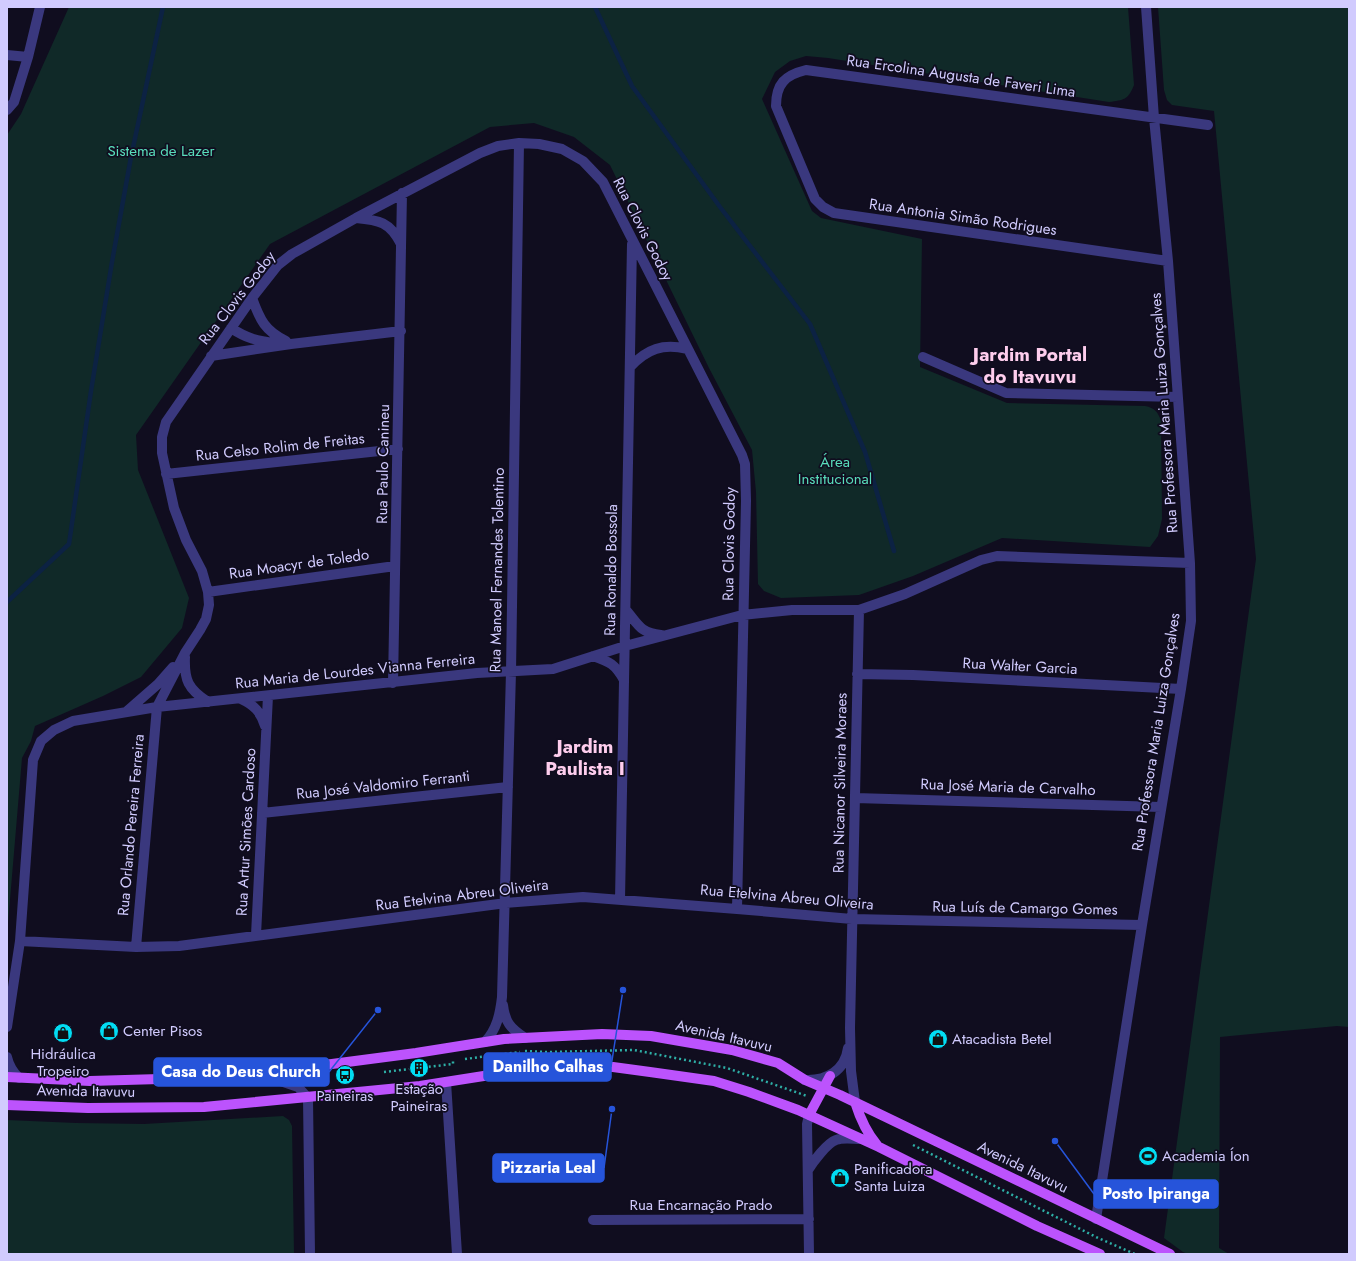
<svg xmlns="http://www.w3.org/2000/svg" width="1356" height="1261" font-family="Jost,sans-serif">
	<rect width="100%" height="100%" fill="#100d1f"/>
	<!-- green -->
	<path fill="#102928" d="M 69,7 L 1128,7 L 1134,85 C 1128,100 1124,100 1109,102 L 828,58 L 806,56 L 790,61 L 775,72 L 762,99 L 812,211 L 821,218 L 922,239 L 920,367 L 1007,403 L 1145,406 C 1155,408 1158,412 1161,421 L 1162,519 L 1158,536 L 1150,547 L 1002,538 L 913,576 L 859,595 L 781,598 L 764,591 L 758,584 L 756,492 L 752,450 L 709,368 L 610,165 L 574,137 L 534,123 L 490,127 L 270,244 L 136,435 L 138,470 L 189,598 L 182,628 L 141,677 L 103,696 L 35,726 L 31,741 L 22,758 L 7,935 L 7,135 L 21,114 Z
		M 1158,7 L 1349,7 L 1349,1027 L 1337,1026 L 1220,1037 L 1219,1248 L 1229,1254 L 1188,1254 L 1183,1252 L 1164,1238 L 1256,559 L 1214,111 L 1172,105 L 1167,100 L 1164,90 Z
		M 283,1116 L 289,1120 L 292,1126 L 294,1254 L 7,1254 L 7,1120 L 76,1123 L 144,1124 Z"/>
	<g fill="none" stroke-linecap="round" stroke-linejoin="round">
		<!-- stream -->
		<path stroke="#0c2243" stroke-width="4.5" d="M 595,7 L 632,86 L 720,207 L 810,324 L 865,452 L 894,551
			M 7,602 L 69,544 L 91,391 L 112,262 L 131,157 L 163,7"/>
		<!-- path -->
		<path stroke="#2eafa6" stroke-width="2.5" stroke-dasharray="2 3" stroke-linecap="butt" d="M 525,1051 L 547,1052 L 634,1050 L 727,1068 L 807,1096
			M 465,1059 L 520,1052
			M 384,1072 L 453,1064 L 453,1061 L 455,1060
			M 913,1145 L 1098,1238 L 1135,1254"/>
		<!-- minor -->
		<path stroke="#3a387e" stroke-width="10" d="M 7,55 L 28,57
			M 7,110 L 14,102 L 28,57 L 40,7
			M 356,218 C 379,220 390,222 401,244
			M 1168,261 L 834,213 L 823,207 L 815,199 L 776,106 C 776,84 785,75 806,70 L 1208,125
			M 252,298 C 260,320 265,331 286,341
			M 231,328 C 246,338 257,341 275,343
			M 211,356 L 291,344 L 401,331
			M 923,357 L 1006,393 L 1178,397
			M 630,367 C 647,349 663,343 687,349
			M 166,474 L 398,449
			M 208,592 L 395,566
			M 626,610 C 638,624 640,633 661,635
			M 593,656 C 610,662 615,664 624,680
			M 185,657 C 184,680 188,689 208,702
			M 857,674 L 913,675 L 1181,689
			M 393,683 L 402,193
			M 241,699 C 254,705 261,712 265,726
			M 126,712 L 158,684 L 173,667
			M 855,798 L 1161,807
			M 262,813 L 508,787
			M 620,900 L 632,244
			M 256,935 L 268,696
			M 20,941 L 136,947 L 179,946 L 506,903 L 583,897 L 737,909 L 852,919 L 1142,925
			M 136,947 L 157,707 L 185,653 L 200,630 L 206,619 L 209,605 L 208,592 L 202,571 L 186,540 L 174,508 L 162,453 L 162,437 L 166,422 L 252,298 L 278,265 L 292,254 L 356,218 L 480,153 L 498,146 L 519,143 L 539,144 L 562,149 L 583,161 L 603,182 L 742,455 L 745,464 L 746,501 L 737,909
			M 503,1005 C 505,1022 510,1028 525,1038
			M 7,1027 L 20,941 L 33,760 L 41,741 L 54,730 L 73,721 L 157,707 L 477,673 L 553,669 L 625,646 L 742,615 L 792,610 L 859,610 L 905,594 L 981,560 L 997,556 L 1190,563
			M 485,1042 C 497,1029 500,1014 502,997 L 511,672 L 519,143
			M 7,1057 C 9,1066 13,1072 19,1078
			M 254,1072 L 298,1087 L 308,1098 L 310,1254
			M 805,1080 C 826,1081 845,1071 848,1048
			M 446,1082 L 457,1254
			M 855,1102 L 851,1071 L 850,1028 L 859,610
			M 809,1115 L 807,1124 L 809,1254
			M 808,1170 C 813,1162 827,1143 836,1140 C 843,1137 853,1139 861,1139
			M 1096,1219 L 1142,925 L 1181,689 L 1191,621 L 1190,563 L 1168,261 L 1154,118 L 1146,7
			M 593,1220 L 809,1219"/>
		<!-- major -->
		<path stroke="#bc53fd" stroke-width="10" d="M 7,1077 L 90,1081 L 195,1078 L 309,1067 L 416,1053 L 504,1039 L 602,1034 L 651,1036 L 732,1050 L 778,1063 L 805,1080 L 840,1095 L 1170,1254
			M 855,1102 C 860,1118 866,1132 877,1145
			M 7,1105 L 88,1108 L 204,1107 L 420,1086 L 490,1075 L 559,1067 L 613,1067 L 650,1072 L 714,1081 L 749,1092 L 798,1110 L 879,1147 L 1037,1226 L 1100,1254
			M 809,1115 L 830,1076"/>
	</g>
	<!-- icons -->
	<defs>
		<symbol id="shop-disc" viewBox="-11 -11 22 22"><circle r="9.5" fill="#02ddf3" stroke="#100d1f"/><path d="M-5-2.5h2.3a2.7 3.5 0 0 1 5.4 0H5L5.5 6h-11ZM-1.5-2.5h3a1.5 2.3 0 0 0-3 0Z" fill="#111"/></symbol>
		<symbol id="building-disc" viewBox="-11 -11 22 22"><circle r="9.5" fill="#02ddf3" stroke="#100d1f"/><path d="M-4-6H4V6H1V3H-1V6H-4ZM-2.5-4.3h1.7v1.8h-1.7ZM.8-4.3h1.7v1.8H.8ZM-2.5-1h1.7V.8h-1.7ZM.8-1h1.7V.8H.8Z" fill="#111"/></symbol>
		<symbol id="bus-disc" viewBox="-11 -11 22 22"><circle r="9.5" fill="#02ddf3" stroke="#100d1f"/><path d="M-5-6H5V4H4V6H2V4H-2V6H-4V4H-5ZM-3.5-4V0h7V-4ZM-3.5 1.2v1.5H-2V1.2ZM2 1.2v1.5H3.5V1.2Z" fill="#111"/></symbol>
		<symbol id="stadium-disc" viewBox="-11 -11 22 22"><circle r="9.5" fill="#02ddf3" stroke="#100d1f"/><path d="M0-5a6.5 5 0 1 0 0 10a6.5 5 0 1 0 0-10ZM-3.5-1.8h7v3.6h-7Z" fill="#111"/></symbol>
	</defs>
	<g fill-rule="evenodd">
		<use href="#shop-disc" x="98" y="1020" width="22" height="22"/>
		<use href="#shop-disc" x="52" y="1022" width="22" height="22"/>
		<use href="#shop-disc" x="927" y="1028" width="22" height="22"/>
		<use href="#building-disc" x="408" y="1057" width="22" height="22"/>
		<use href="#bus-disc" x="334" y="1064" width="22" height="22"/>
		<use href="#stadium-disc" x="1137" y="1145" width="22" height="22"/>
		<use href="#shop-disc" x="829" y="1167" width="22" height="22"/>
	</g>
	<g text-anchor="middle" stroke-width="3.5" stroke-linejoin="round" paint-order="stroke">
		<!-- street labels -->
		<g font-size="15" fill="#d1cbfe" stroke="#100d1f">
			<text transform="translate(961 76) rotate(8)" y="5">Rua Ercolina Augusta de Faveri Lima</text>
			<text transform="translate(963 217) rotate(8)" y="5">Rua Antonia Simão Rodrigues</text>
			<text transform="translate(643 229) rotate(63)" y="5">Rua Clovis Godoy</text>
			<text transform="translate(237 298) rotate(-52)" y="5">Rua Clovis Godoy</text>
			<text transform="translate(1164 413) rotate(-94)" y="5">Rua Professora Maria Luiza Gonçalves</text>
			<text transform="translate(280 447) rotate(-6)" y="5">Rua Celso Rolim de Freitas</text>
			<text transform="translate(383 464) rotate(-89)" y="5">Rua Paulo Canineu</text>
			<text transform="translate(729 544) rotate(-89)" y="5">Rua Clovis Godoy</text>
			<text transform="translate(299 564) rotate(-8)" y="5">Rua Moacyr de Toledo</text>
			<text transform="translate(497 570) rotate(-89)" y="5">Rua Manoel Fernandes Tolentino</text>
			<text transform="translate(611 570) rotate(-89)" y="5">Rua Ronaldo Bossola</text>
			<text transform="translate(1020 666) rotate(3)" y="5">Rua Walter Garcia</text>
			<text transform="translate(355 671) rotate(-6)" y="5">Rua Maria de Lourdes Vianna Ferreira</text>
			<text transform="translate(1156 732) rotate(-81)" y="5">Rua Professora Maria Luiza Gonçalves</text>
			<text transform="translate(840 783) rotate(-89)" y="5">Rua Nicanor Silveira Moraes</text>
			<text transform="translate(383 785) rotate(-6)" y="5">Rua José Valdomiro Ferranti</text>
			<text transform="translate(1008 787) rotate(2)" y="5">Rua José Maria de Carvalho</text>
			<text transform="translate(131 825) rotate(-85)" y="5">Rua Orlando Pereira Ferreira</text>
			<text transform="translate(246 832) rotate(-87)" y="5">Rua Artur Simões Cardoso</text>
			<text transform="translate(462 895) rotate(-7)" y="5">Rua Etelvina Abreu Oliveira</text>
			<text transform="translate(787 897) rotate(5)" y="5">Rua Etelvina Abreu Oliveira</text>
			<text transform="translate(1025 908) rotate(1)" y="5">Rua Luís de Camargo Gomes</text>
			<text transform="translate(724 1036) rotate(13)" y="5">Avenida Itavuvu</text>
			<text transform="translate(86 1091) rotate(1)" y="5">Avenida Itavuvu</text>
			<text transform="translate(1023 1167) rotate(26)" y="5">Avenida Itavuvu</text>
			<text x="701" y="1210">Rua Encarnação Prado</text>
		</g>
		<!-- park labels -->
		<g font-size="15" fill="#59ddbb" stroke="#100d1f">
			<text x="161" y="156">Sistema de Lazer</text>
			<text x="835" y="467">Área<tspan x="835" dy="17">Institucional</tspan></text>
		</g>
		<!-- poi labels -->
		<g font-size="15" fill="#d1cbfe" stroke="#100d1f" text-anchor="start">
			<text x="123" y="1036">Center Pisos</text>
			<text x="952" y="1044">Atacadista Betel</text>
			<text x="63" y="1059" text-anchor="middle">Hidráulica<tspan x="63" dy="17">Tropeiro</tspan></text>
			<text x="419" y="1094" text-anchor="middle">Estação<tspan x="419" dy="17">Paineiras</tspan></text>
			<text x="345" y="1101" text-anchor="middle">Paineiras</text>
			<text x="1162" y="1161">Academia Íon</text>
			<text x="854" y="1174">Panificadora<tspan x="854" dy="17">Santa Luiza</tspan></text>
		</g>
		<!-- district labels -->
		<g font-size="19" font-weight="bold" fill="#fecded" stroke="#100d1f">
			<text x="1030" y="361">Jardim Portal<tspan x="1030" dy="22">do Itavuvu</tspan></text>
			<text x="585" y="753">Jardim<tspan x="585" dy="22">Paulista I</tspan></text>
		</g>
	</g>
	<!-- callouts -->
	<path fill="none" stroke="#2654da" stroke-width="1.5" d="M623 990L611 1067M378 1010L329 1072M612 1109L604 1168M1055 1141L1094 1194"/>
	<g fill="#2654da" stroke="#100d1f" stroke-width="1.5">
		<circle cx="623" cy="990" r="4"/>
		<circle cx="378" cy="1010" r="4"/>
		<circle cx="612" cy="1109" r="4"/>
		<circle cx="1055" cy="1141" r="4"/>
	</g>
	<g fill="#2654da" stroke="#2654da" stroke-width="1.5">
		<rect x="484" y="1053" width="127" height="28" rx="4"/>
		<rect x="154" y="1058" width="175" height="28" rx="4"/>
		<rect x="493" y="1154" width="111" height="28" rx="4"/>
		<rect x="1094" y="1180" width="124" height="28" rx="4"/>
	</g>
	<g font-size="16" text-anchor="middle" font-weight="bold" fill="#fff">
		<text x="548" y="1072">Danilho Calhas</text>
		<text x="241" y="1077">Casa do Deus Church</text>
		<text x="548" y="1173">Pizzaria Leal</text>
		<text x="1156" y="1199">Posto Ipiranga</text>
	</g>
	<!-- border -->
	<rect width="1356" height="1261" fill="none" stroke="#d1cbfe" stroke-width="16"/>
</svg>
